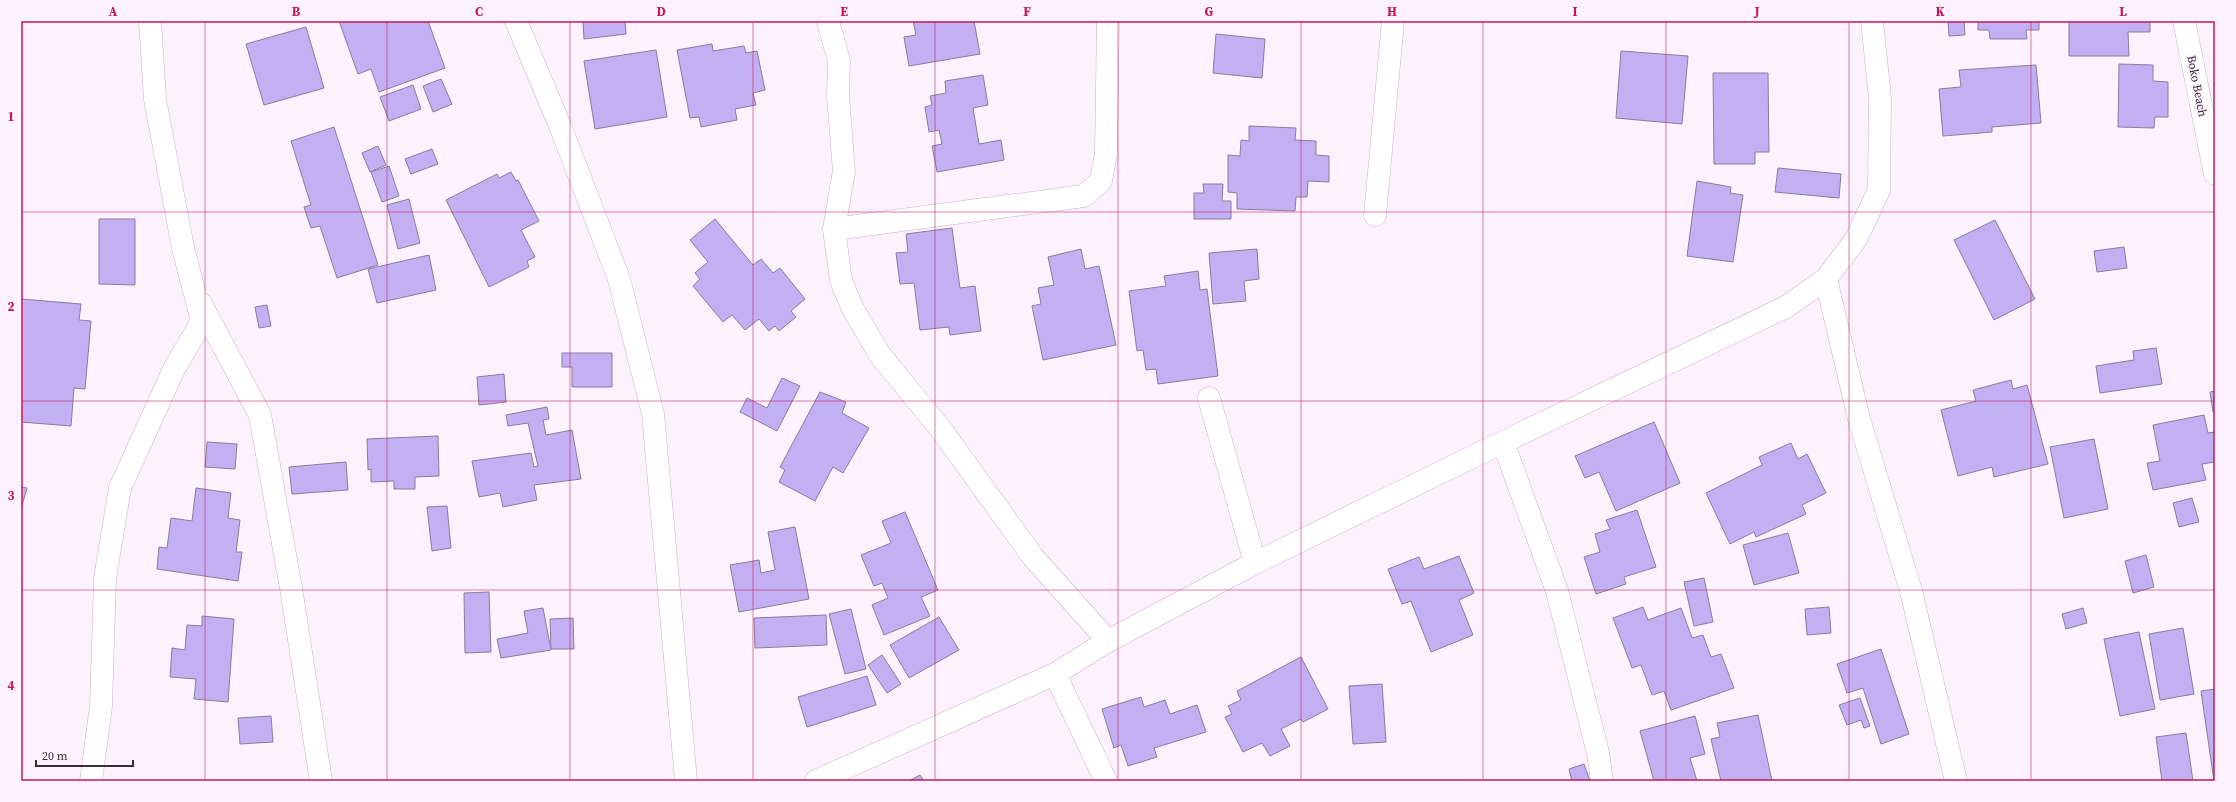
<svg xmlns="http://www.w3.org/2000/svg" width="2236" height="802" font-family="'Source Serif 4',serif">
	<rect width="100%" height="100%" fill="#fcf1fd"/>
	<!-- building -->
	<path fill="#c3b0f3" stroke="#867e9d" d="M 339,21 L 428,21 L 445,68 L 379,92 L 371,69 L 358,74 Z
		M 583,21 L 625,21 L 626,34 L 584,39 Z
		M 913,21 L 974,21 L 980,54 L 909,66 L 904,37 L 916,35 Z
		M 1948,21 L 1964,21 L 1965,35 L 1949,36 Z
		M 1978,21 L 2039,21 L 2039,30 L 2026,30 L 2027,39 L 1990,39 L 1989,30 L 1978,30 Z
		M 2069,21 L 2150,21 L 2150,32 L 2128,32 L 2129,56 L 2069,56 Z
		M 306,27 L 324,88 L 264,105 L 246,44 Z
		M 1216,34 L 1265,39 L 1262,78 L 1213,73 Z
		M 712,44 L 713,51 L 744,46 L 746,53 L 757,51 L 765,90 L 753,93 L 756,105 L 735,109 L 737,120 L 701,127 L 699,117 L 690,118 L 677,50 Z
		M 656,50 L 667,117 L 595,129 L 584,61 Z
		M 1621,51 L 1688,56 L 1682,124 L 1616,118 Z
		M 2119,64 L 2153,65 L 2153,81 L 2168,82 L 2168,117 L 2155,117 L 2154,128 L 2118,127 Z
		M 2036,65 L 2041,123 L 1992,127 L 1992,132 L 1943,136 L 1939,89 L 1961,87 L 1959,70 Z
		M 1713,73 L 1768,73 L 1769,152 L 1755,152 L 1755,164 L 1714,164 Z
		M 983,75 L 988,105 L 973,108 L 979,144 L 1001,140 L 1004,160 L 937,172 L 932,146 L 942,144 L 939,130 L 929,132 L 925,107 L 932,105 L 930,96 L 946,93 L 945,81 Z
		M 441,79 L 452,104 L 433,112 L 423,86 Z
		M 413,85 L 421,109 L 389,121 L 380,97 Z
		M 1249,126 L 1296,128 L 1295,140 L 1316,141 L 1316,155 L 1329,156 L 1329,182 L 1308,181 L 1307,197 L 1296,197 L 1295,211 L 1237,209 L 1237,193 L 1228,192 L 1228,155 L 1240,156 L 1241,140 L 1249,141 Z
		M 334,127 L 378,265 L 337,278 L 320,226 L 311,228 L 304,207 L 311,205 L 291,141 Z
		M 378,146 L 386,165 L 370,172 L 362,153 Z
		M 432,149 L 438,164 L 411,174 L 405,159 Z
		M 389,166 L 399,196 L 382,202 L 371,172 Z
		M 1778,168 L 1841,174 L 1839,198 L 1775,192 Z
		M 511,172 L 516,181 L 518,180 L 539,221 L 521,230 L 535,257 L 527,261 L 529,267 L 489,287 L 446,200 L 497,174 L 499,178 Z
		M 1697,181 L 1731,187 L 1730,193 L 1743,195 L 1733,262 L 1687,256 Z
		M 1203,184 L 1223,184 L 1222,201 L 1231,201 L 1231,219 L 1194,219 L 1194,193 L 1204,193 Z
		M 409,199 L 420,243 L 398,249 L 387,205 Z
		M 99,219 L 135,219 L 135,285 L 99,284 Z
		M 715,219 L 753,265 L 761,259 L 773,273 L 780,268 L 805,299 L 791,311 L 796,317 L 779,331 L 775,326 L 769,331 L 759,319 L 745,330 L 732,315 L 723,322 L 693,286 L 700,279 L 695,273 L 708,262 L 690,240 Z
		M 1995,220 L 2035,299 L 1994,320 L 1954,240 Z
		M 952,228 L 960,288 L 975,286 L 981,331 L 950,335 L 949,327 L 920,330 L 914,283 L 900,284 L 896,253 L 908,252 L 906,234 Z
		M 2124,247 L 2127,268 L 2097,272 L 2094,251 Z
		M 1081,249 L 1085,269 L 1099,266 L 1116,345 L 1043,360 L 1032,306 L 1041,304 L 1038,288 L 1054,285 L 1048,257 Z
		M 1257,249 L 1259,279 L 1244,281 L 1246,301 L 1213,304 L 1209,253 Z
		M 429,255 L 436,290 L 377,303 L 368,269 Z
		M 1198,271 L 1200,290 L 1207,289 L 1218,376 L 1158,384 L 1156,369 L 1146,370 L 1143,350 L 1137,351 L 1129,291 L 1166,286 L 1164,276 Z
		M 21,299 L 81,304 L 79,320 L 91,321 L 85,389 L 74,388 L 71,426 L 21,422 Z
		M 267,305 L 271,326 L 259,328 L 255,307 Z
		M 2156,348 L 2162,384 L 2100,393 L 2096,366 L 2134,360 L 2133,351 Z
		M 562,353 L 612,353 L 612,387 L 572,387 L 572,367 L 562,367 Z
		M 504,374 L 506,402 L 479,405 L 477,377 Z
		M 782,378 L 800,386 L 777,431 L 740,412 L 747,398 L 767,408 Z
		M 2011,380 L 2013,389 L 2027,385 L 2048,464 L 1994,477 L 1992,467 L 1958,476 L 1941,410 L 1976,401 L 1973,390 Z
		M 2215,391 L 2215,412 L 2213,412 L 2210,392 Z
		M 820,392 L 846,402 L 842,413 L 869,428 L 843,473 L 833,467 L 815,501 L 779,482 L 785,470 L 780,467 Z
		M 547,407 L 549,419 L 543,420 L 546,435 L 572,430 L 581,479 L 534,485 L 537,500 L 503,507 L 500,493 L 479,497 L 472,461 L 531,453 L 534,467 L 538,466 L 528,423 L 508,426 L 506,415 Z
		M 2204,415 L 2208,433 L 2215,432 L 2215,462 L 2202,464 L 2206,480 L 2153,490 L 2147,463 L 2160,461 L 2153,425 Z
		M 1654,422 L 1680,483 L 1616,511 L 1599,472 L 1585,478 L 1575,456 Z
		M 438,436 L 439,476 L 415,477 L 415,489 L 394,489 L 394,481 L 371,482 L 371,469 L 368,470 L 367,439 Z
		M 2094,439 L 2108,509 L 2064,518 L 2050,447 Z
		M 207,442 L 237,444 L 235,469 L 205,467 Z
		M 1791,443 L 1798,459 L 1807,454 L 1826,493 L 1802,505 L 1806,514 L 1756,537 L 1754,532 L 1730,544 L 1706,493 L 1762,465 L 1759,457 Z
		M 346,462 L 348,490 L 292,494 L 289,467 Z
		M 21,487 L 27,488 L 21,509 Z
		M 196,488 L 231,493 L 228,518 L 240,520 L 236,552 L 242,552 L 238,581 L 157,569 L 159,547 L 167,548 L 171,518 L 192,521 Z
		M 2192,498 L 2199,522 L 2179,527 L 2173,503 Z
		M 447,506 L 451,548 L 432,551 L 427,507 Z
		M 1637,510 L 1656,567 L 1624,577 L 1626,584 L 1596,594 L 1584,557 L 1600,552 L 1595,534 L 1610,529 L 1606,520 Z
		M 905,512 L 938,590 L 921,597 L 930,616 L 884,635 L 872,605 L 888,598 L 882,583 L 874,586 L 861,555 L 891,543 L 882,521 Z
		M 795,527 L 809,599 L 739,612 L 730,565 L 759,560 L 761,573 L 775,570 L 768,532 Z
		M 1788,533 L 1799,573 L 1754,585 L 1743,545 Z
		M 2146,555 L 2154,587 L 2133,593 L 2125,561 Z
		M 1459,556 L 1474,593 L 1459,600 L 1473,635 L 1431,652 L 1411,601 L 1402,604 L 1388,569 L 1419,557 L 1424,569 Z
		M 1704,578 L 1713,622 L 1694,626 L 1684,582 Z
		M 489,592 L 491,652 L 465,653 L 464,593 Z
		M 1643,607 L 1648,620 L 1681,608 L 1692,638 L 1703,635 L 1711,657 L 1721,654 L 1734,688 L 1671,710 L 1664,691 L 1652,695 L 1641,665 L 1632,668 L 1613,618 Z
		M 1829,607 L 1831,633 L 1807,635 L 1805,609 Z
		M 543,608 L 551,650 L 501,658 L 497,639 L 528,633 L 524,611 Z
		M 2083,608 L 2087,623 L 2066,629 L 2062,614 Z
		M 851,609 L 866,669 L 845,674 L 829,614 Z
		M 826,615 L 827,645 L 755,648 L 754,618 Z
		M 202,616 L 234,619 L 228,702 L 194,699 L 196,679 L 170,677 L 172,648 L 185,650 L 187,625 L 202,626 Z
		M 939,617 L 959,650 L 909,678 L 890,645 Z
		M 573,618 L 574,649 L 551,649 L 550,619 Z
		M 2183,628 L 2194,694 L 2160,700 L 2149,634 Z
		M 2139,632 L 2155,709 L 2120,716 L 2104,639 Z
		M 1881,649 L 1909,734 L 1881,744 L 1863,688 L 1847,693 L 1837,664 Z
		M 882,655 L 901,684 L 887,693 L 868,665 Z
		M 1301,657 L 1328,709 L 1303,722 L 1301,719 L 1281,729 L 1290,746 L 1270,756 L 1262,743 L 1243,752 L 1225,717 L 1232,714 L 1228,706 L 1241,700 L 1237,691 Z
		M 867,676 L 876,705 L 807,727 L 798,697 Z
		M 1382,684 L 1386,742 L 1353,744 L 1349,686 Z
		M 2215,689 L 2215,781 L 2214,781 L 2201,691 Z
		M 1141,697 L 1144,707 L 1165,700 L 1170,714 L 1197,705 L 1206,732 L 1154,748 L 1157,757 L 1128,766 L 1121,745 L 1114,748 L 1102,709 Z
		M 1860,698 L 1870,726 L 1864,728 L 1861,720 L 1847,725 L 1839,705 Z
		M 1758,715 L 1772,781 L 1721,781 L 1711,739 L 1720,737 L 1717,723 Z
		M 271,716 L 273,742 L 240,744 L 238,718 Z
		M 1695,716 L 1705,754 L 1690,758 L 1697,781 L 1654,781 L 1640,731 Z
		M 2186,733 L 2193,781 L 2162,781 L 2156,737 Z
		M 1584,764 L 1590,781 L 1572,781 L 1569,769 Z
		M 920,775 L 924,781 L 909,781 Z"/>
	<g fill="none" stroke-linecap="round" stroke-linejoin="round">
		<defs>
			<path id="street" d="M 516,21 L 561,128 L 619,279 L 653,414 L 686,781
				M 828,21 L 839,61 L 838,97 L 844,171 L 834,229 L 841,281 L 853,309 L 880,355 L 940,428 L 1033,557 L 1108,641
				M 2184,21 L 2215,174
				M 1375,215 L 1393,21
				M 834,229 L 1084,196 L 1101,181 L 1106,154 L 1108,21
				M 1826,279 L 1859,419 L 1911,591 L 1956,781
				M 201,304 L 260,415 L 291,588 L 321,781
				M 1209,398 L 1255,563
				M 1503,442 L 1557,591 L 1598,753 L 1602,781
				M 1055,674 L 1106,781
				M 91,781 L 101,706 L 105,578 L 120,488 L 174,369 L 202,321 L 183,248 L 155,99 L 150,21
				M 816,781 L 1055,674 L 1108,641 L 1255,563 L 1503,442 L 1786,307 L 1826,279 L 1856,239 L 1879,190 L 1880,98 L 1872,21"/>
		</defs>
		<!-- street casing -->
		<use href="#street" stroke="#cab1cd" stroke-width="23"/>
		<!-- street -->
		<use href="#street" stroke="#fff" stroke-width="22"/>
	</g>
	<!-- grid -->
	<path fill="none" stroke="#c2185b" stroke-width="1" stroke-opacity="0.55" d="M 205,21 L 205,781M 387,21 L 387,781M 570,21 L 570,781M 753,21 L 753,781M 935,21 L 935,781M 1118,21 L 1118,781M 1301,21 L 1301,781M 1483,21 L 1483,781M 1666,21 L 1666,781M 1849,21 L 1849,781M 2031,21 L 2031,781M 21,212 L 2215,212M 21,401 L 2215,401M 21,590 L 2215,590"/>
	<g text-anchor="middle" stroke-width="3.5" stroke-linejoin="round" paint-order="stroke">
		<!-- street labels -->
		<g font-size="12" fill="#372e39" stroke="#fcf1fd">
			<text transform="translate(2197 86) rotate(79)" y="4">Boko Beach</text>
		</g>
	</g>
	<!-- border -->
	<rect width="2236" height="802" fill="none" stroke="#fcf1fd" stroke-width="44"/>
	<!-- scale -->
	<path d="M36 760v6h97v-6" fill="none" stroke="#372e39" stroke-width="2"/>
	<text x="42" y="760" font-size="12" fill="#372e39" stroke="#fcf1fd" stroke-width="3" paint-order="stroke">20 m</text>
	<rect x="22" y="22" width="2192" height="758" fill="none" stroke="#c2185b" stroke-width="1.5"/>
	<g font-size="13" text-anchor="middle" font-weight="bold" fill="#c2185b">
		<text x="113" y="16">A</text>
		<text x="296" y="16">B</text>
		<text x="479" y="16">C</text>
		<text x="661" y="16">D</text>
		<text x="844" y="16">E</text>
		<text x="1027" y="16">F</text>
		<text x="1209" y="16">G</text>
		<text x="1392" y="16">H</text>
		<text x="1575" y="16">I</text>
		<text x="1757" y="16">J</text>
		<text x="1940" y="16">K</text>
		<text x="2123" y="16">L</text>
		<text x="11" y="121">1</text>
		<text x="11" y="311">2</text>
		<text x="11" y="500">3</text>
		<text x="11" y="690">4</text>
	</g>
</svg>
